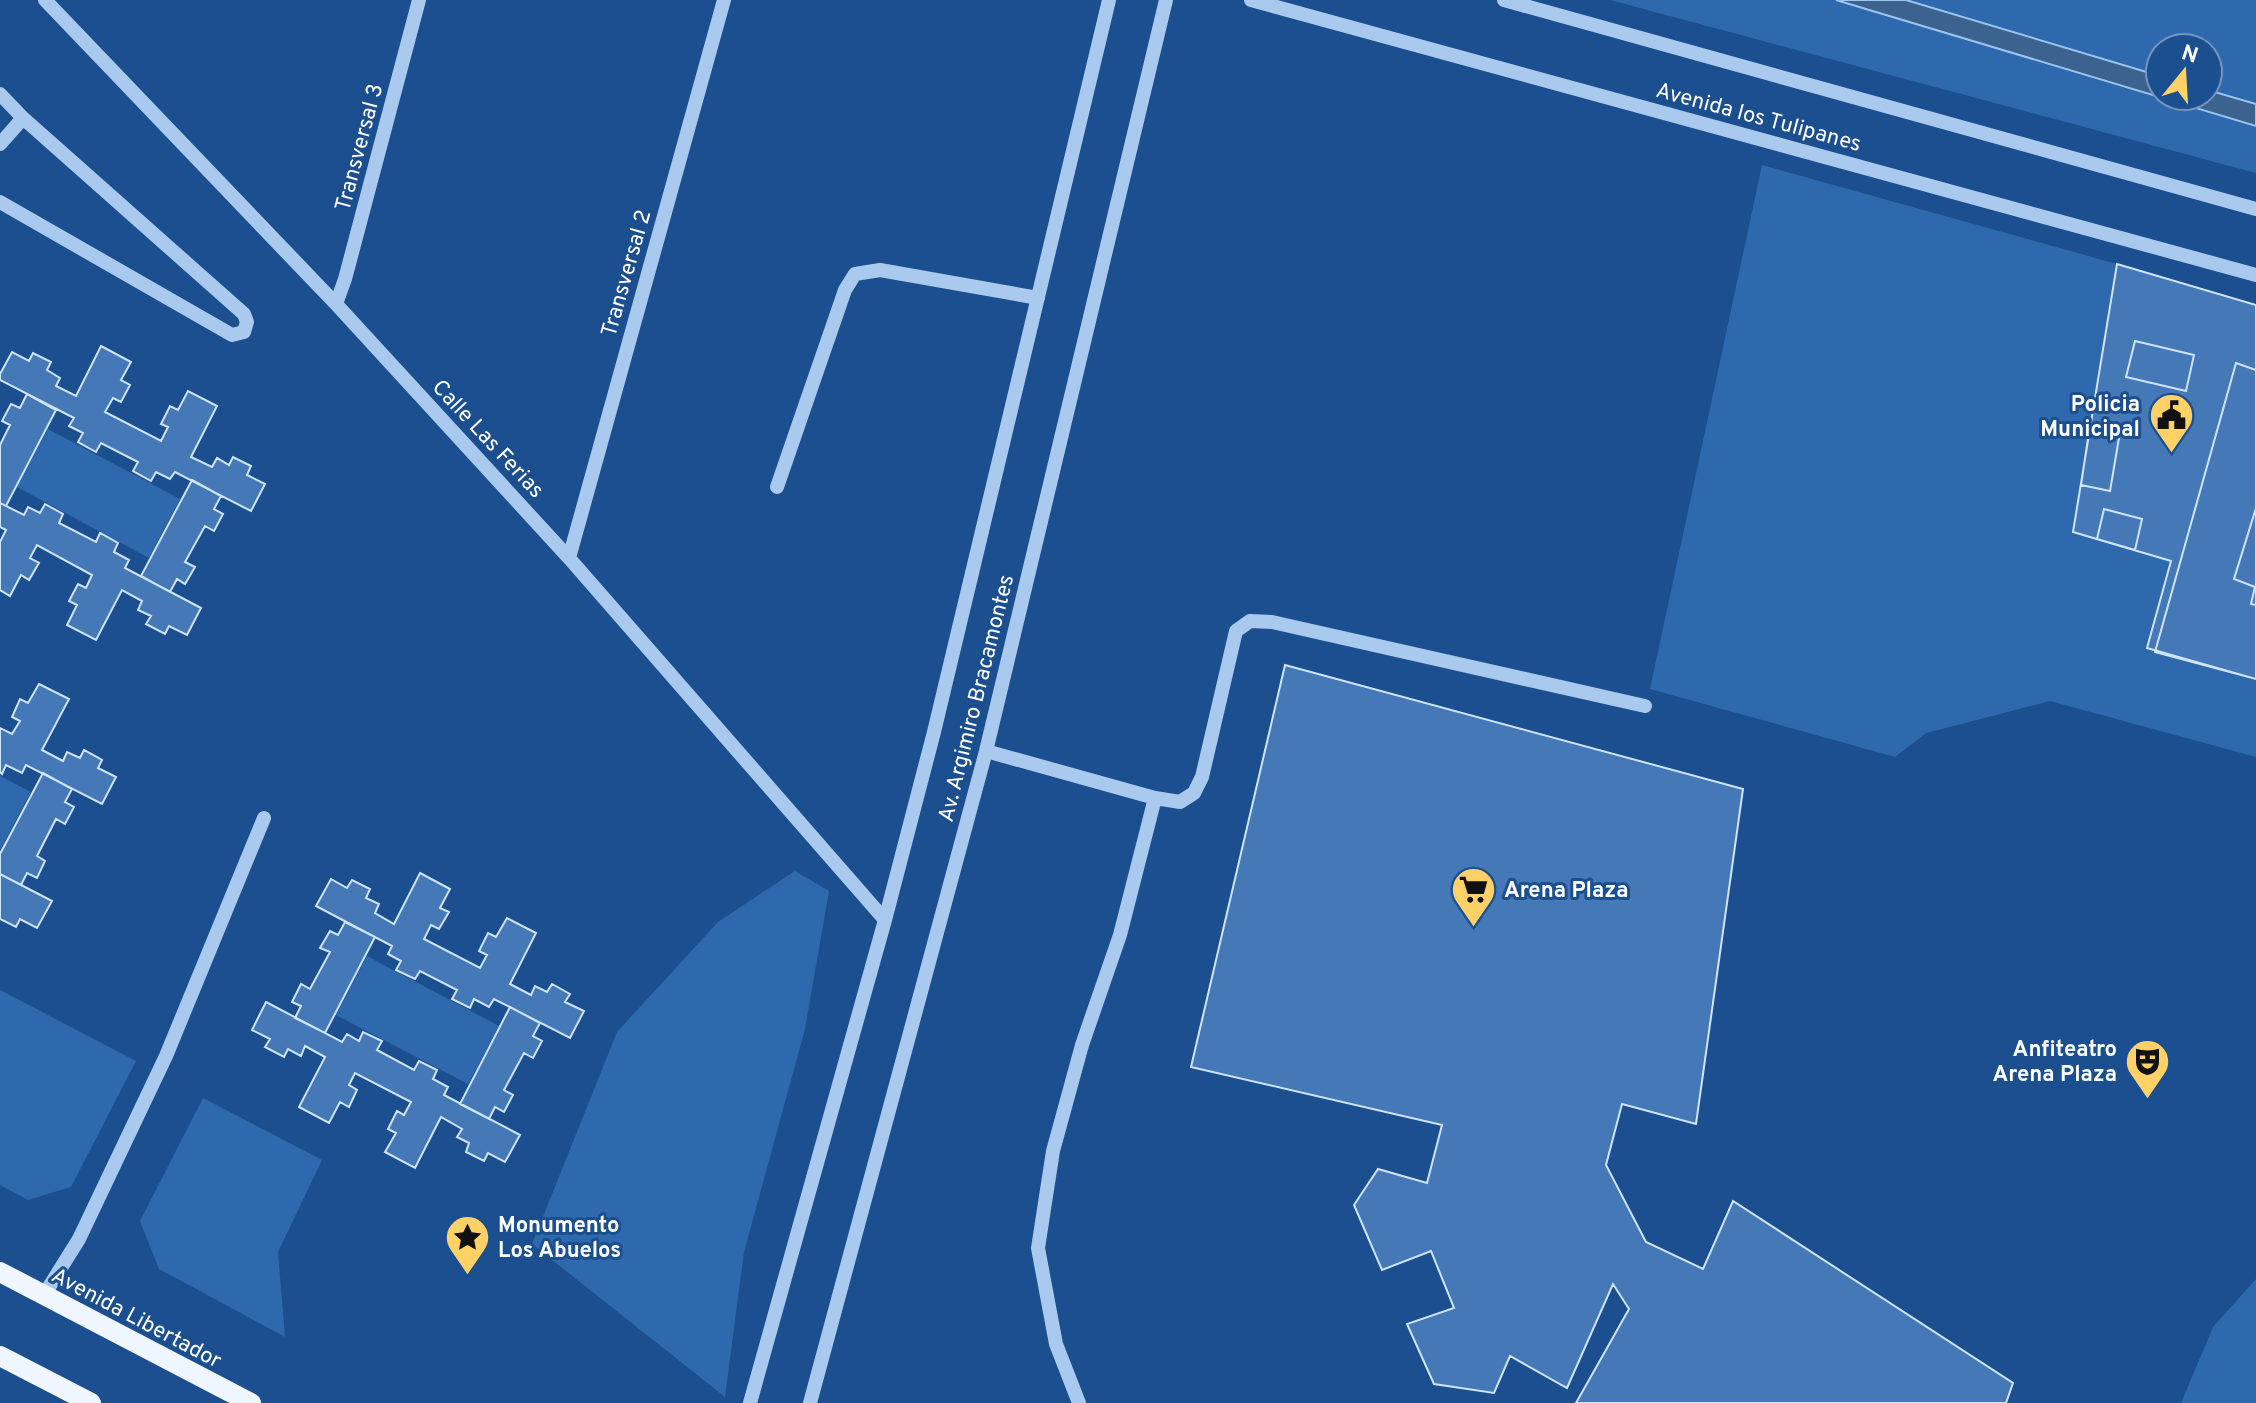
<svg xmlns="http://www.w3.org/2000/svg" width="2256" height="1403" font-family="Overpass,sans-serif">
	<rect width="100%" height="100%" fill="#1b4f8f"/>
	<!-- green -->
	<path fill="#2e69ad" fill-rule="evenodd" d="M 1610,0 L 2256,0 L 2256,173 ZM 2160,48 L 2208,48 L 2208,96 L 2160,96 Z
		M 1762,165 L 2117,264 L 2073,532 L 2171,561 L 2147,647 L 2256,677 L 2256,757 L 2050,701 L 1926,733 L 1895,757 L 1650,689 Z
		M 48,429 L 180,499 L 149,558 L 17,487 Z
		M 0,776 L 31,792 L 0,850 Z
		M 795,871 L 829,891 L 805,1029 L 744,1252 L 725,1397 L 532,1244 L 617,1032 L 718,922 Z
		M 367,956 L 499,1026 L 468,1084 L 336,1015 Z
		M 0,990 L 136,1061 L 71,1187 L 28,1200 L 0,1185 Z
		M 203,1098 L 322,1160 L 278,1252 L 285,1337 L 159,1269 L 140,1221 Z
		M 2256,1279 L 2256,1403 L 2181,1403 L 2213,1327 Z"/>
	<!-- water -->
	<path fill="#3c6290" stroke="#9cc4f0" stroke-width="2" d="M 1836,0 L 1906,0 L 2160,76 L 2160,96 L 2208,96 L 2208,90 L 2256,104 L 2256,126 Z"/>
	<!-- building -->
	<path fill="#4478b7" stroke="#cfe3fa" stroke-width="2" d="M 2117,264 L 2256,305 L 2256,679 L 2147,648 L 2171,561 L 2073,532 Z
		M 2135,341 L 2194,355 L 2186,391 L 2126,377 Z
		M 101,346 L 131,362 L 121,380 L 130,385 L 121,402 L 113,398 L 105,412 L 161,441 L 168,427 L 161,424 L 170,406 L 178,410 L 188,391 L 217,406 L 191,457 L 212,467 L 217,458 L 229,465 L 233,457 L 251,466 L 247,475 L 265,484 L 251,511 L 175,472 L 170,479 L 156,472 L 151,481 L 133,471 L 138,462 L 101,443 L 96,452 L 78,442 L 83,433 L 69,426 L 74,418 L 0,380 L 0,374 L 12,352 L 29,361 L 33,353 L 51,362 L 47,370 L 60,378 L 56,386 L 76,396 Z
		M 2236,363 L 2256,370 L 2256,508 L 2234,579 L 2255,587 L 2251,604 L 2256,605 L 2256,679 L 2155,652 Z
		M 27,394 L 56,410 L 6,506 L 0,503 L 0,445 L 10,425 L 2,421 L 11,404 L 20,408 Z
		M 2090,425 L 2120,432 L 2110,491 L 2081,485 Z
		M 192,480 L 221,496 L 214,509 L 223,514 L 214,531 L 205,526 L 185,562 L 195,567 L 185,584 L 177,579 L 170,592 L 141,576 Z
		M 0,503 L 24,515 L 28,507 L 40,513 L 45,504 L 63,514 L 59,523 L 96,542 L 100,533 L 118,543 L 114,552 L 129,560 L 125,568 L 201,608 L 187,635 L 169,626 L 165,634 L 146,624 L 151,616 L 138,610 L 142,601 L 122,590 L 96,640 L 67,625 L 77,605 L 69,601 L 78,584 L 86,588 L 92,575 L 37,545 L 30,558 L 39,563 L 29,580 L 21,575 L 10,596 L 0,590 L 0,542 L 6,530 L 0,527 Z
		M 2104,509 L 2142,519 L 2135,550 L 2097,539 Z
		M 1285,665 L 1743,789 L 1696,1124 L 1622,1104 L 1606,1165 L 1646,1242 L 1703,1269 L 1733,1201 L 2013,1383 L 2006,1403 L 1576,1403 L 1629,1309 L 1613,1284 L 1567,1388 L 1510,1356 L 1494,1393 L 1434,1384 L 1407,1324 L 1454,1308 L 1431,1251 L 1382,1270 L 1354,1205 L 1378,1169 L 1427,1183 L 1442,1125 L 1191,1067 Z
		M 39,684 L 69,699 L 42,750 L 63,761 L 67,752 L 80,758 L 84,750 L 102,760 L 98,768 L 116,777 L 102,804 L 26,765 L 22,773 L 6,765 L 2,774 L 0,772 L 0,728 L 12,734 L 20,721 L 12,717 L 20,699 L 28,703 Z
		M 43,773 L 72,789 L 65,802 L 74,807 L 65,824 L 56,819 L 37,856 L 45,861 L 37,878 L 27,873 L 21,885 L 0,874 L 0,854 Z
		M 420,873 L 450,889 L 440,908 L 449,912 L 439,929 L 431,925 L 424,939 L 480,968 L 487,955 L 479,951 L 488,933 L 496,937 L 507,918 L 536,933 L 510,984 L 531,995 L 535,986 L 547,992 L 552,984 L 570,994 L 565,1002 L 584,1011 L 570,1038 L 494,999 L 489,1007 L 474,999 L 470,1008 L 452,999 L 457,990 L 420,971 L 415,979 L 396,970 L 401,961 L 388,954 L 392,946 L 316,906 L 331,879 L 347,888 L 352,880 L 370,889 L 366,898 L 379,904 L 375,913 L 394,924 Z
		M 0,874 L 52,901 L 37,928 L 20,919 L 16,927 L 0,919 Z
		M 345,922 L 375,937 L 325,1033 L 295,1018 L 301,1006 L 292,1002 L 301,984 L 310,989 L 330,952 L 320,948 L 330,931 L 338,935 Z
		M 266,1002 L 342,1042 L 347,1034 L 359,1041 L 363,1032 L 382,1041 L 377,1050 L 414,1070 L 419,1061 L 437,1070 L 433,1079 L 448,1087 L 444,1095 L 520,1135 L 505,1162 L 488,1153 L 484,1161 L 466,1152 L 469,1143 L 457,1137 L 462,1129 L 441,1117 L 415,1168 L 385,1152 L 396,1133 L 388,1129 L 397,1111 L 404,1115 L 411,1102 L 355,1073 L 349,1085 L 357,1090 L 349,1107 L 340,1102 L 329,1123 L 299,1107 L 325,1057 L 305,1046 L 301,1056 L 288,1049 L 284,1057 L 265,1047 L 270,1039 L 252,1030 Z
		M 510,1007 L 540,1023 L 533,1036 L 542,1041 L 533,1058 L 524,1053 L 504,1090 L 513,1095 L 504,1112 L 495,1107 L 489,1119 L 460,1104 Z"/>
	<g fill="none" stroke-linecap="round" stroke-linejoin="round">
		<!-- minor -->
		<path stroke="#a9c9ee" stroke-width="14" d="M 45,0 L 336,304 L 569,558 L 885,920
			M 1251,0 L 2256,275
			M 1504,0 L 2256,209
			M 0,94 L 23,118 L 244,314 L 247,322 L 244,332 L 232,335 L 0,202
			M 0,144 L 23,118
			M 336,304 L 345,279 L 419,0
			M 777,487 L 845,290 L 855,274 L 880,270 L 1038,298
			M 569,558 L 724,0
			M 986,751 L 1155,798 L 1180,802 L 1194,793 L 1202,777 L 1236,631 L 1250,621 L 1272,622 L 1645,706
			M 44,1295 L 79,1239 L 166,1056 L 264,818
			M 750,1403 L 885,920 L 934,732 L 1109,0
			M 810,1403 L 986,751 L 1166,0
			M 1079,1403 L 1056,1344 L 1038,1248 L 1053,1151 L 1082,1045 L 1120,935 L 1155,798"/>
		<!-- major -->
		<path stroke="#f0f6ff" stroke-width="20" d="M 0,1272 L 251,1403
			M 0,1356 L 91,1403"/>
	</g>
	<!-- icons -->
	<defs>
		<symbol id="civic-pin" viewBox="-11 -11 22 30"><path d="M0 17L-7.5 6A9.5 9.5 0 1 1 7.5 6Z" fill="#ffd166" stroke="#1b4f8f"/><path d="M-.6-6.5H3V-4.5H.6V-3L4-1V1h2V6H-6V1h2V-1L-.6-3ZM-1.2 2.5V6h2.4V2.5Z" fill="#111"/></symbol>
		<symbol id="supermarket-pin" viewBox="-11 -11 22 30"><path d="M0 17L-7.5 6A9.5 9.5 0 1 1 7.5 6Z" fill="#ffd166" stroke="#1b4f8f"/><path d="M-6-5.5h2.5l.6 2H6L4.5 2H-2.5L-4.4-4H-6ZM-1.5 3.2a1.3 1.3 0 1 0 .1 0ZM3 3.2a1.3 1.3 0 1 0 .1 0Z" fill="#111"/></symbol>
		<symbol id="theatre-pin" viewBox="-11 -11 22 30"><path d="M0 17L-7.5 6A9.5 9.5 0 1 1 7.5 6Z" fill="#ffd166" stroke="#1b4f8f"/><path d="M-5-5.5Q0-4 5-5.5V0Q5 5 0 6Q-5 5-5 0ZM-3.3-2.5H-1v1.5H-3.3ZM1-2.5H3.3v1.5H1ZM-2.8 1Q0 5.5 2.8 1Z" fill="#111"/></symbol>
		<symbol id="sight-pin" viewBox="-11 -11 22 30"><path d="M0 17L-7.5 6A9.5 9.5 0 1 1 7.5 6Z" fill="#ffd166" stroke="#1b4f8f"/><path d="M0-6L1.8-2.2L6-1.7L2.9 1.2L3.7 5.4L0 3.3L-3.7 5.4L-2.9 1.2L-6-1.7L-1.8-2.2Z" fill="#111"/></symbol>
	</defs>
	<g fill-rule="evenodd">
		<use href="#civic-pin" x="2146" y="390" width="51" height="69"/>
		<use href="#supermarket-pin" x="1448" y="864" width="51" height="69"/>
		<use href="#theatre-pin" x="2122" y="1036" width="51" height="69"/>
		<use href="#sight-pin" x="442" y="1212" width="51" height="69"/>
	</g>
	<g text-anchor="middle" stroke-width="6" stroke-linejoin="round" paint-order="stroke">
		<!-- street labels -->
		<g font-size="22" fill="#fff" stroke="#1b4f8f">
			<text transform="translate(1759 116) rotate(15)" y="8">Avenida los Tulipanes</text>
			<text transform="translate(358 147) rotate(-75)" y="8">Transversal 3</text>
			<text transform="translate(625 273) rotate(-74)" y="8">Transversal 2</text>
			<text transform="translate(489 438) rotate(47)" y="8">Calle Las Ferias</text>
			<text transform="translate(975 698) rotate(-76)" y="8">Av. Argimiro Bracamontes</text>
			<text transform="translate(137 1317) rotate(28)" y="8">Avenida Libertador</text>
		</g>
		<!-- poi labels -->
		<g font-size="22" font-weight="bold" fill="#fff" stroke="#1b4f8f" text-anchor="end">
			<text x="2140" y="411">Policia<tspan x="2140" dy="25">Municipal</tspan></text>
			<text x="1504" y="897" text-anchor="start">Arena Plaza</text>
			<text x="2117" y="1056">Anfiteatro<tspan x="2117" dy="25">Arena Plaza</tspan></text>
			<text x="498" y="1232" text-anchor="start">Monumento<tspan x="498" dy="25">Los Abuelos</tspan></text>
		</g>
	</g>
	<!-- north arrow -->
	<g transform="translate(2184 72) rotate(18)"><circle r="38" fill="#1b4f8f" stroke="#7695bc" stroke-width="2"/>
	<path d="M0-6L14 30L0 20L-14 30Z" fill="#ffd166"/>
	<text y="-12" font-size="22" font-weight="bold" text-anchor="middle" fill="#ffffff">N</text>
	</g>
</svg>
